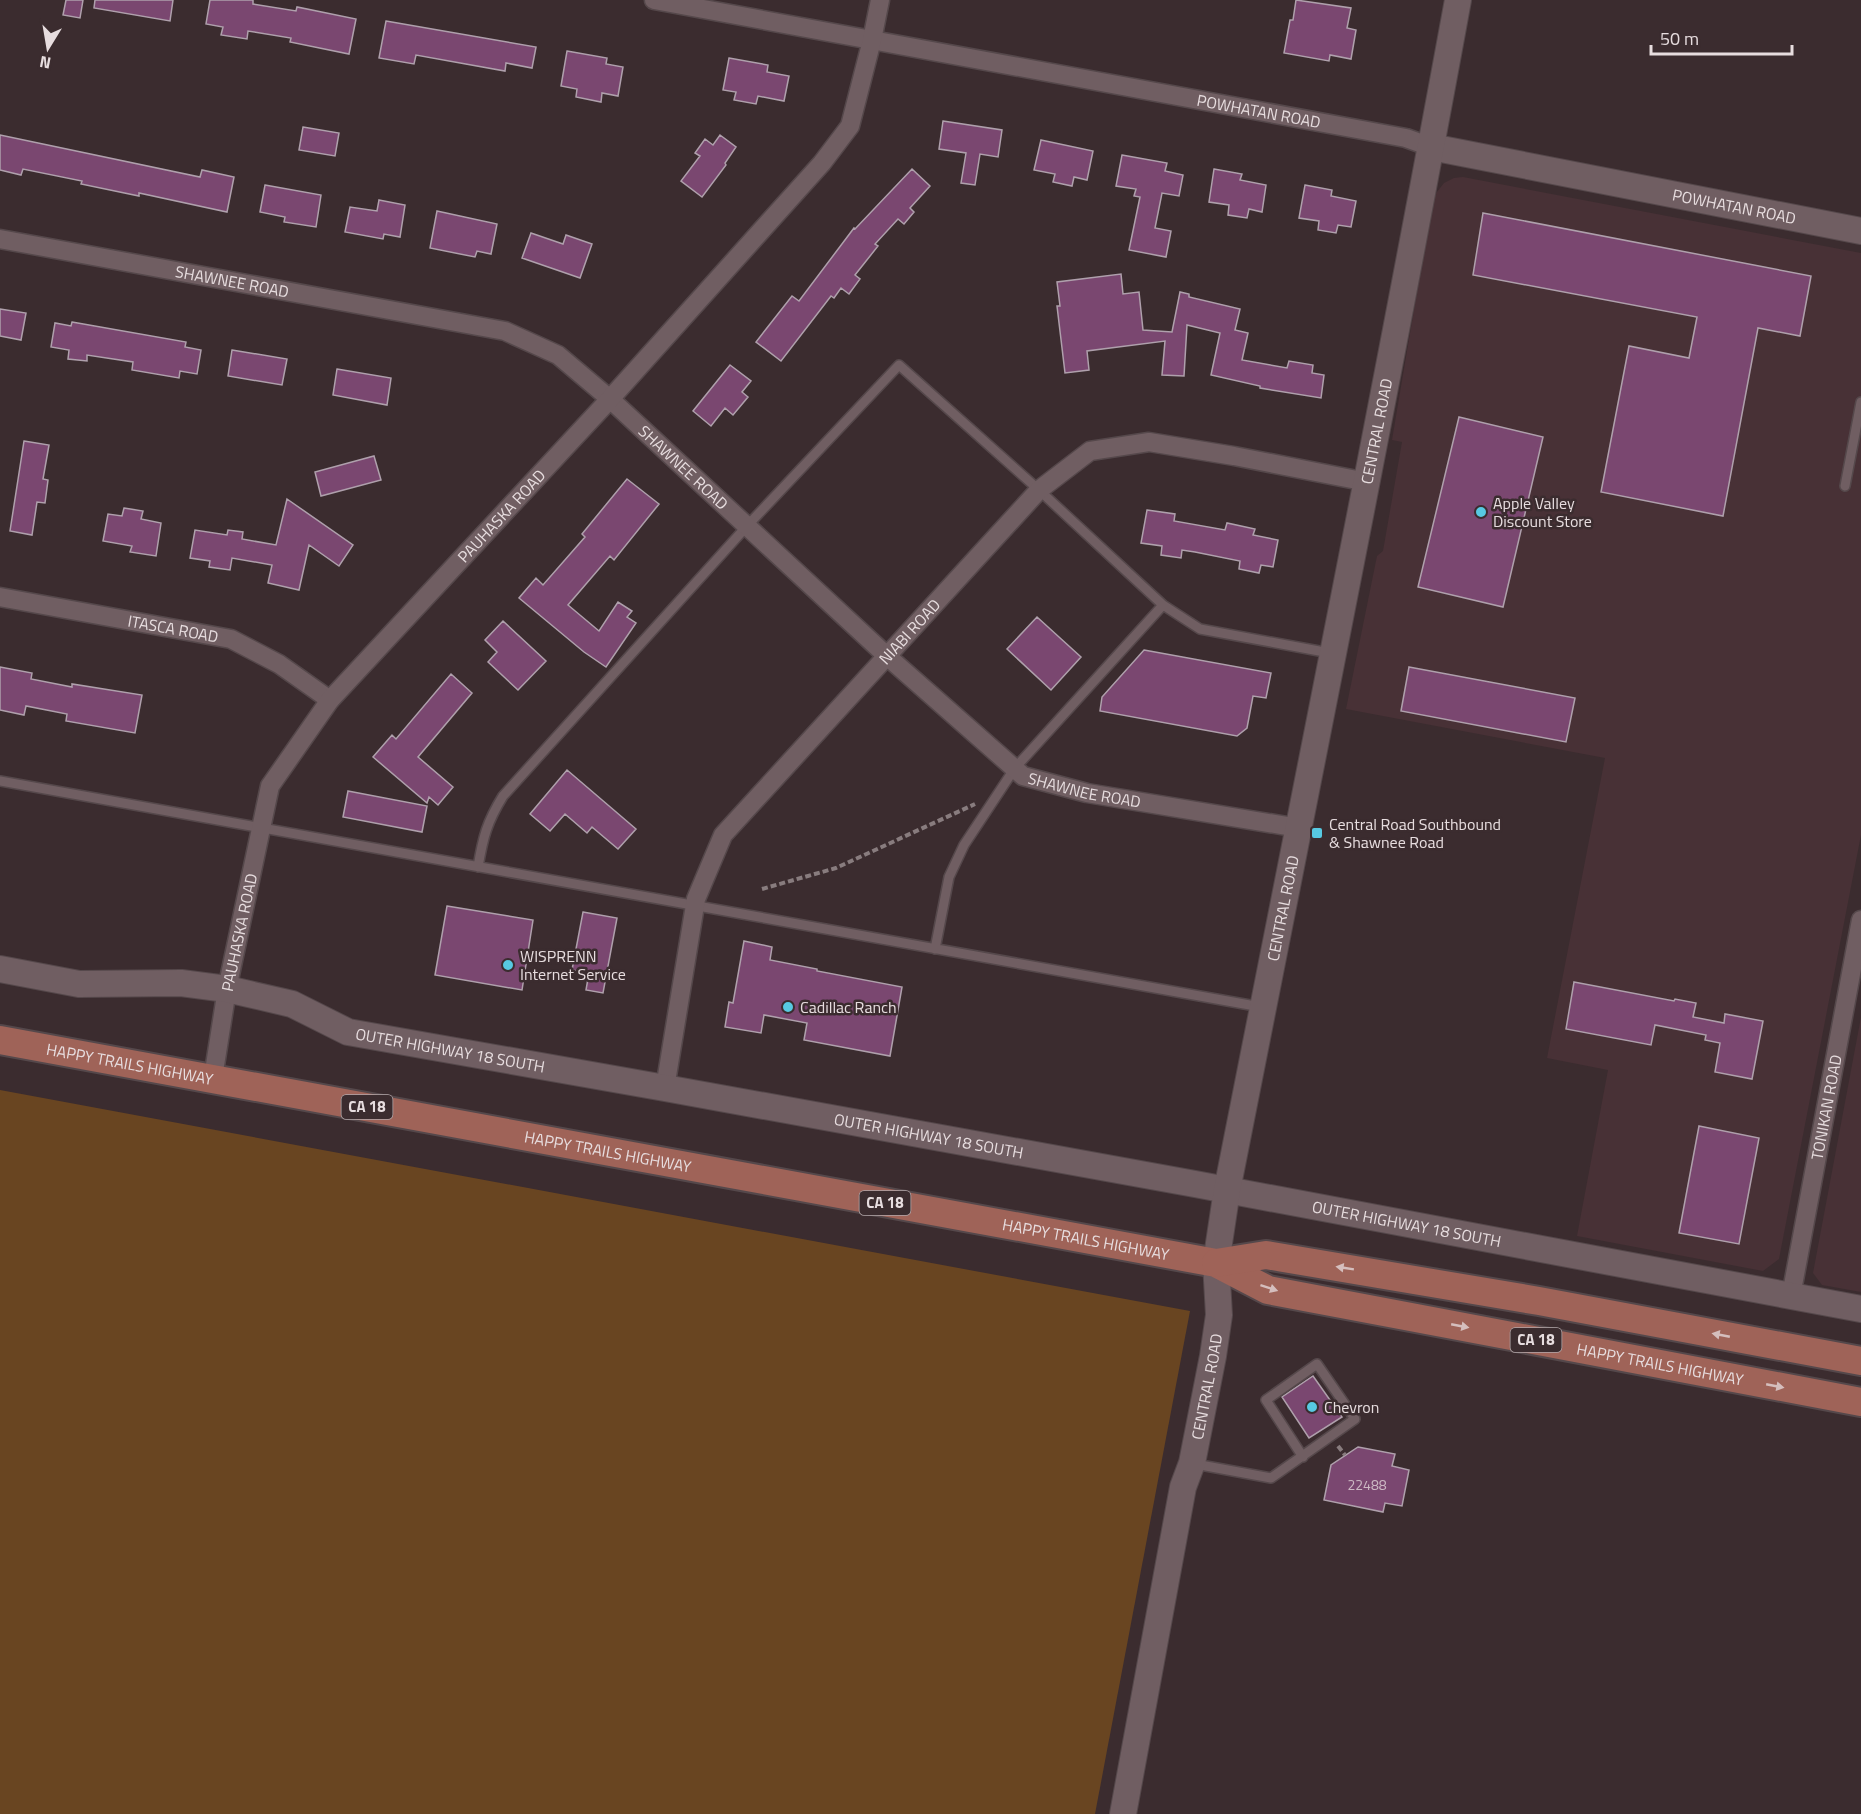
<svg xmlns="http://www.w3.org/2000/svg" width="1861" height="1814" font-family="'Titillium Web',sans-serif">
	<rect width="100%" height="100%" fill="#3b2c2f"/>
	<!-- built -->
	<path fill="#483136" d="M 1463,177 L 1861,253 L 1861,835 L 1779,1259 L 1763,1271 L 1577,1236 L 1608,1070 L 1547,1058 L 1605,758 L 1346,709 L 1377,556 L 1383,551 L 1402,442 L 1392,440 L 1433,197 L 1444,183 L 1454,178 Z
		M 1861,1017 L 1861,1292 L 1822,1285 L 1813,1273 Z"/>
	<!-- green -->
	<path fill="#694521" d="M 0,1090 L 1190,1311 L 1095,1814 L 0,1814 Z"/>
	<!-- building -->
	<path fill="#7a4770" stroke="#afa0ac" stroke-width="1.5" d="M 66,0 L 83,0 L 80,18 L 63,15 Z
		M 95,0 L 173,0 L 170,21 L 94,8 Z
		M 210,0 L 253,0 L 253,4 L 296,11 L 297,7 L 356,19 L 349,54 L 290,42 L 291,38 L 248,31 L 247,39 L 221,35 L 223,27 L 206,24 Z
		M 1296,0 L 1351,8 L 1347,28 L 1356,30 L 1351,59 L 1330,55 L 1329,61 L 1284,53 L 1290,20 L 1293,20 Z
		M 386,21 L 536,47 L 532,68 L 506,63 L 505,71 L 416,55 L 414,64 L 379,58 Z
		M 567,51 L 607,58 L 606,64 L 623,67 L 618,96 L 602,93 L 601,102 L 576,97 L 577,89 L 561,86 Z
		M 729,58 L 768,65 L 767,72 L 789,76 L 784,101 L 758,96 L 756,104 L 734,100 L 736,92 L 723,90 Z
		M 943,121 L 1002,130 L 998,157 L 980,154 L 975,185 L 961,183 L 966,153 L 939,149 Z
		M 303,127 L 339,133 L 335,156 L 299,150 Z
		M 0,135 L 200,177 L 202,170 L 234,177 L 227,212 L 139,193 L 139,196 L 81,184 L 82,181 L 23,169 L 21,175 L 0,170 Z
		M 720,135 L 736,147 L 725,163 L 726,165 L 702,197 L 681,181 L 700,156 L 695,153 L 705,139 L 713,145 Z
		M 1041,140 L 1093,151 L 1087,180 L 1074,177 L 1072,186 L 1053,182 L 1055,174 L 1034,170 Z
		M 1122,155 L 1167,163 L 1165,171 L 1183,175 L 1179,196 L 1162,193 L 1155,228 L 1171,231 L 1166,257 L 1129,250 L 1140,197 L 1134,196 L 1136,189 L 1116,186 Z
		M 912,169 L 930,186 L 910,208 L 914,212 L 904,224 L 898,219 L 875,244 L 878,246 L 855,275 L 860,279 L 849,294 L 841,288 L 834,298 L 831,296 L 781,361 L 756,342 L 792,296 L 799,301 L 854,228 L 855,229 Z
		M 1214,169 L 1242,174 L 1240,180 L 1266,185 L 1262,212 L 1249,209 L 1247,218 L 1228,215 L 1229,205 L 1209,202 Z
		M 265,185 L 321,195 L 316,227 L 284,222 L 285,217 L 260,212 Z
		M 1305,185 L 1332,190 L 1331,196 L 1356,201 L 1351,227 L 1338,225 L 1336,233 L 1318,230 L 1319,221 L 1299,218 Z
		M 379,200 L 405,205 L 400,237 L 384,234 L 383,239 L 345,232 L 350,207 L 377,211 Z
		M 437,211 L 497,224 L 491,254 L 477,251 L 475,257 L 430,248 Z
		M 1483,213 L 1811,276 L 1800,336 L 1758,328 L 1723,516 L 1601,492 L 1629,346 L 1689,358 L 1697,317 L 1473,275 Z
		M 531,233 L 563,244 L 566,235 L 592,244 L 580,278 L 522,258 Z
		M 1121,274 L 1123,294 L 1139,292 L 1143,330 L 1172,332 L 1180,292 L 1189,294 L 1189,297 L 1240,309 L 1235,330 L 1248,333 L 1242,360 L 1287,368 L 1289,361 L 1313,365 L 1312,373 L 1324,375 L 1321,398 L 1260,388 L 1260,386 L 1211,375 L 1220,333 L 1187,325 L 1184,376 L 1162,375 L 1165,341 L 1087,351 L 1089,370 L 1065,373 L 1057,306 L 1060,306 L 1057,282 Z
		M 0,309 L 26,313 L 21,340 L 0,336 Z
		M 72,322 L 186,342 L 185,347 L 201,350 L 197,374 L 180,371 L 179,378 L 132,370 L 133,362 L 87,355 L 87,361 L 68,359 L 69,350 L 51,347 L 55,323 L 71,326 Z
		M 232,350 L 287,359 L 282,385 L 228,376 Z
		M 730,365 L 751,381 L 742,392 L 748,397 L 733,415 L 725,408 L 711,426 L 693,411 Z
		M 337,369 L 391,378 L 387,405 L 333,395 Z
		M 1459,417 L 1543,437 L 1503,607 L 1418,587 Z
		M 24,441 L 49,445 L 43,479 L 48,480 L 45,503 L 37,502 L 32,535 L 10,531 Z
		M 374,456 L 381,480 L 321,496 L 315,472 Z
		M 627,479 L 659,504 L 614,560 L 610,556 L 568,605 L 599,631 L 618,602 L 632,611 L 627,617 L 636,623 L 606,667 L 584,652 L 519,598 L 536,578 L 543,585 L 585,537 L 582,534 Z
		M 287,499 L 353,545 L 339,566 L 309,545 L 299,590 L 268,583 L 272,565 L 232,558 L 230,570 L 209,567 L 210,561 L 190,558 L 195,530 L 227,535 L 228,530 L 243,532 L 242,539 L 276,545 Z
		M 124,508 L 143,511 L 141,519 L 161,523 L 156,556 L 130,552 L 132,546 L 103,541 L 108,514 L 122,516 Z
		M 1147,510 L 1175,514 L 1174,521 L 1225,530 L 1227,523 L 1255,529 L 1253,535 L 1278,540 L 1273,567 L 1261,565 L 1259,573 L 1239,569 L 1240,561 L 1195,552 L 1182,550 L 1181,558 L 1161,555 L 1162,546 L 1141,543 Z
		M 1037,617 L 1081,657 L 1051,690 L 1007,649 Z
		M 503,621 L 546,661 L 518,690 L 488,662 L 497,652 L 485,640 Z
		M 1144,650 L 1271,673 L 1266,698 L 1253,696 L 1247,728 L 1237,736 L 1100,711 L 1102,697 Z
		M 0,667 L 32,673 L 31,679 L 72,687 L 72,684 L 142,695 L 135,733 L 66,721 L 67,714 L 26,706 L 24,715 L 0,710 Z
		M 1409,667 L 1575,698 L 1566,742 L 1401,711 Z
		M 451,674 L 472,693 L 418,757 L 453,787 L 438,805 L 429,797 L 427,803 L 373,757 L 392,735 L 396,739 Z
		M 567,770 L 636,829 L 618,849 L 592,827 L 587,833 L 565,814 L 550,831 L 530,814 Z
		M 348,791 L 427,806 L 422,832 L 343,817 Z
		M 447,906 L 533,920 L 522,990 L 435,975 Z
		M 583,912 L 617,918 L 603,993 L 586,990 L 589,973 L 572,970 Z
		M 744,941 L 772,947 L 770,960 L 817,969 L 817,971 L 902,987 L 890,1056 L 804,1040 L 807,1023 L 764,1015 L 761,1033 L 725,1027 L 729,1002 L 733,1003 Z
		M 1574,982 L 1674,1001 L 1675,999 L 1696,1003 L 1693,1017 L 1724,1023 L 1725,1014 L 1763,1021 L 1752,1079 L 1715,1072 L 1720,1043 L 1705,1040 L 1706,1035 L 1655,1025 L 1651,1045 L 1566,1029 Z
		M 1699,1126 L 1759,1138 L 1739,1244 L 1679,1233 Z
		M 1313,1376 L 1342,1417 L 1309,1438 L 1282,1397 Z
		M 1358,1447 L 1395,1454 L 1392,1466 L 1409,1470 L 1402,1506 L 1385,1503 L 1383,1512 L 1324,1500 L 1331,1465 Z"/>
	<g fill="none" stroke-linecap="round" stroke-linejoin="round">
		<defs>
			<path id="lane" d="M 1845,486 L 1861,402
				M 0,781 L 1261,1007
				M 478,867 C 483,837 487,822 503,796 L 747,526 L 899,365 L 1039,490 L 1163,605 L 1200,629 L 1330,653
				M 935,949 L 949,877 L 964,845 L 1015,768 L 1163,605
				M 1195,1464 L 1271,1478 L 1355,1419 L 1317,1364 L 1266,1400 L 1303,1457"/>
			<g id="street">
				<path id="s1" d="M 654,0 L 1406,138 L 1431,147"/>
				<path id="s2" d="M 0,239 L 505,331 L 558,355 L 610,399 L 888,657 L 1023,776 L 1087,793 L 1299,828"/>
				<path id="s3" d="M 0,597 L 231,639 L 279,664 L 330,700"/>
				<path id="s4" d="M 213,1078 L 227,989 L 270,786 L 330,700 L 610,399 L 822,163 L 850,126 L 872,40 L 880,0"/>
				<path id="s5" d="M 665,1088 L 696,899 L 723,835 L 1039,490 L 1090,451 L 1149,442 L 1234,456 L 1367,482"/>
				<path id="s6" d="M 1791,1296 L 1861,920"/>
			</g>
			<g id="secondary">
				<path id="s7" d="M 1431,147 L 1861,231"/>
				<path id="s8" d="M 0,969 L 79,984 L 181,983 L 227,989 L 292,1004 L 348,1032 L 665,1088 L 1195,1184 L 1861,1309"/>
				<path id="s9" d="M 1123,1814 L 1183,1487 L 1192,1463 L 1213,1356 L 1219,1315 L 1216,1263 L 1227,1190 C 1305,794 1385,398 1458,0"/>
			</g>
			<g id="primary">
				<path id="s10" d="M 0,1040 L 1216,1263 L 1268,1290 L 1861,1402"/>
				<path d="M 1216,1263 L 1266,1255 L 1539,1301 L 1861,1361"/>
			</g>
		</defs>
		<!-- lane casing -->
		<use href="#lane" stroke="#55484b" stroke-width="12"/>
		<!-- street casing -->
		<use href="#street" stroke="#55484b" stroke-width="21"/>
		<!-- secondary casing -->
		<use href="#secondary" stroke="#55484b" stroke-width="28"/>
		<!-- primary casing -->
		<use href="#primary" stroke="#55484b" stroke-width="32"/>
		<!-- path -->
		<path stroke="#887c7e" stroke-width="4" stroke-dasharray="6 3" stroke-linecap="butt" d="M 762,889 L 836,868 L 975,804
			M 1338,1446 L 1345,1455"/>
		<!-- lane -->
		<use href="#lane" stroke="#705e62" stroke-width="9"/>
		<!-- street -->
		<use href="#street" stroke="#705e62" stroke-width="18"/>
		<!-- secondary -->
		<use href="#secondary" stroke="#705e62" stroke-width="26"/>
		<!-- primary -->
		<use href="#primary" stroke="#9f6358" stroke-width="28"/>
	</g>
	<!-- one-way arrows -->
	<defs><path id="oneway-solid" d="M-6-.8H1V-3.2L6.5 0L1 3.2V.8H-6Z" transform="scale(1.5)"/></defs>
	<g fill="#d5bebd">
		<use href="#oneway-solid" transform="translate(1345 1268) rotate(-171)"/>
		<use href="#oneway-solid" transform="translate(1269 1288) rotate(18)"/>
		<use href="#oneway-solid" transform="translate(1460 1326) rotate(11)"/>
		<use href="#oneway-solid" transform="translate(1721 1335) rotate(-169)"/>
		<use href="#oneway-solid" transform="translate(1775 1386) rotate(11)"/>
	</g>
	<!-- markers -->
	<g fill="#57c9e2" stroke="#3b2c2f" stroke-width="2">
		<circle cx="1481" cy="512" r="6"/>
		<rect x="1311" y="827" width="12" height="12" rx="3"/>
		<circle cx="508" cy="965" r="6"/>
		<circle cx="788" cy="1007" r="6"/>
		<circle cx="1312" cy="1407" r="6"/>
	</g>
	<g text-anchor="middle" stroke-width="5" stroke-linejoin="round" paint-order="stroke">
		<!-- number labels -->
		<g font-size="14" fill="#ccb8c3">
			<text x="1367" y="1490">22488</text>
		</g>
		<!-- shield labels -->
		<g fill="#3b2c2f" stroke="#b3a8aa" stroke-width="1.5">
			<rect x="341.5" y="1095" width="51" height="24" rx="4.5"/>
			<rect x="859.5" y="1191" width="51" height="24" rx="4.5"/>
			<rect x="1510.5" y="1328" width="51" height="24" rx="4.5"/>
		</g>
		<g font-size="15" font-weight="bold" fill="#e7dddf">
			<text x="367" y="1112">CA 18</text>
			<text x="885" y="1208">CA 18</text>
			<text x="1536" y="1345">CA 18</text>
		</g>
		<!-- street labels -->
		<g font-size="16" fill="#e7dddf" stroke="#3b2c2f">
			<text dy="6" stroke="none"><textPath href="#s1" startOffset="615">POWHATAN ROAD</textPath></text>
			<text dy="6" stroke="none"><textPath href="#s7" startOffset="309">POWHATAN ROAD</textPath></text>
			<text dy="6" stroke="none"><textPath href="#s2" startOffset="236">SHAWNEE ROAD</textPath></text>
			<text dy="6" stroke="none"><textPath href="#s9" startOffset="1408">CENTRAL ROAD</textPath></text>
			<text dy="6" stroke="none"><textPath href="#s2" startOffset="740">SHAWNEE ROAD</textPath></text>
			<text dy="6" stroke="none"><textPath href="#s4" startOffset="654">PAUHASKA ROAD</textPath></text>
			<text dy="6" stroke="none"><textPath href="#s3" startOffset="176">ITASCA ROAD</textPath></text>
			<text dy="6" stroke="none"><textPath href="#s5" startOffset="537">NIABI ROAD</textPath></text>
			<text dy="6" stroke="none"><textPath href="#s2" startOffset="1262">SHAWNEE ROAD</textPath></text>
			<text dy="6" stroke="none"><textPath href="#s9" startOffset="922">CENTRAL ROAD</textPath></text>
			<text dy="6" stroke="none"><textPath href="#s4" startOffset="148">PAUHASKA ROAD</textPath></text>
			<text dy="6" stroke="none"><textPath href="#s8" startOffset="462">OUTER HIGHWAY 18 SOUTH</textPath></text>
			<text dy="6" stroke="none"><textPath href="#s10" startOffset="132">HAPPY TRAILS HIGHWAY</textPath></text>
			<text dy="6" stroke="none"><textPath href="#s6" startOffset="192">TONIKAN ROAD</textPath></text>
			<text dy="6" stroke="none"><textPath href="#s8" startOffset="948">OUTER HIGHWAY 18 SOUTH</textPath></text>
			<text dy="6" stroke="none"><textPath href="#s10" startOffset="618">HAPPY TRAILS HIGHWAY</textPath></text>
			<text dy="6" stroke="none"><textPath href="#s8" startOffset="1434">OUTER HIGHWAY 18 SOUTH</textPath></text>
			<text dy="6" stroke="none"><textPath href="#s10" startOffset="1104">HAPPY TRAILS HIGHWAY</textPath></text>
			<text dy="6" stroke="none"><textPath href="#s10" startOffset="1694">HAPPY TRAILS HIGHWAY</textPath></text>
			<text dy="6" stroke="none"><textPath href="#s9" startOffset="436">CENTRAL ROAD</textPath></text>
		</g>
		<!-- poi labels -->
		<g font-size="16" fill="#e7dddf" stroke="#3b2c2f" text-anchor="start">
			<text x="1493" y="509">Apple Valley<tspan x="1493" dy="18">Discount Store</tspan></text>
			<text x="1329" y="830">Central Road Southbound<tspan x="1329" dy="18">&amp; Shawnee Road</tspan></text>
			<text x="520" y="962">WISPRENN<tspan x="520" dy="18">Internet Service</tspan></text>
			<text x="800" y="1013">Cadillac Ranch</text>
			<text x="1324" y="1413">Chevron</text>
		</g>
	</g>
	<!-- north arrow -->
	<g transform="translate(48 48) rotate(191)" stroke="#3b2c2f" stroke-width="4.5" paint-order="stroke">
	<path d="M0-4.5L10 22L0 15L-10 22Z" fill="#e7dddf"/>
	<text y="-9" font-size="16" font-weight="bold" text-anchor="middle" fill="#e7dddf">N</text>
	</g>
	<!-- scale -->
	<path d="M1651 45v9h141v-9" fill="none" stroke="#e7dddf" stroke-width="3"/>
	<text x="1660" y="45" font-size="18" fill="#e7dddf" stroke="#3b2c2f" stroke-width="4.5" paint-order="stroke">50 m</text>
</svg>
